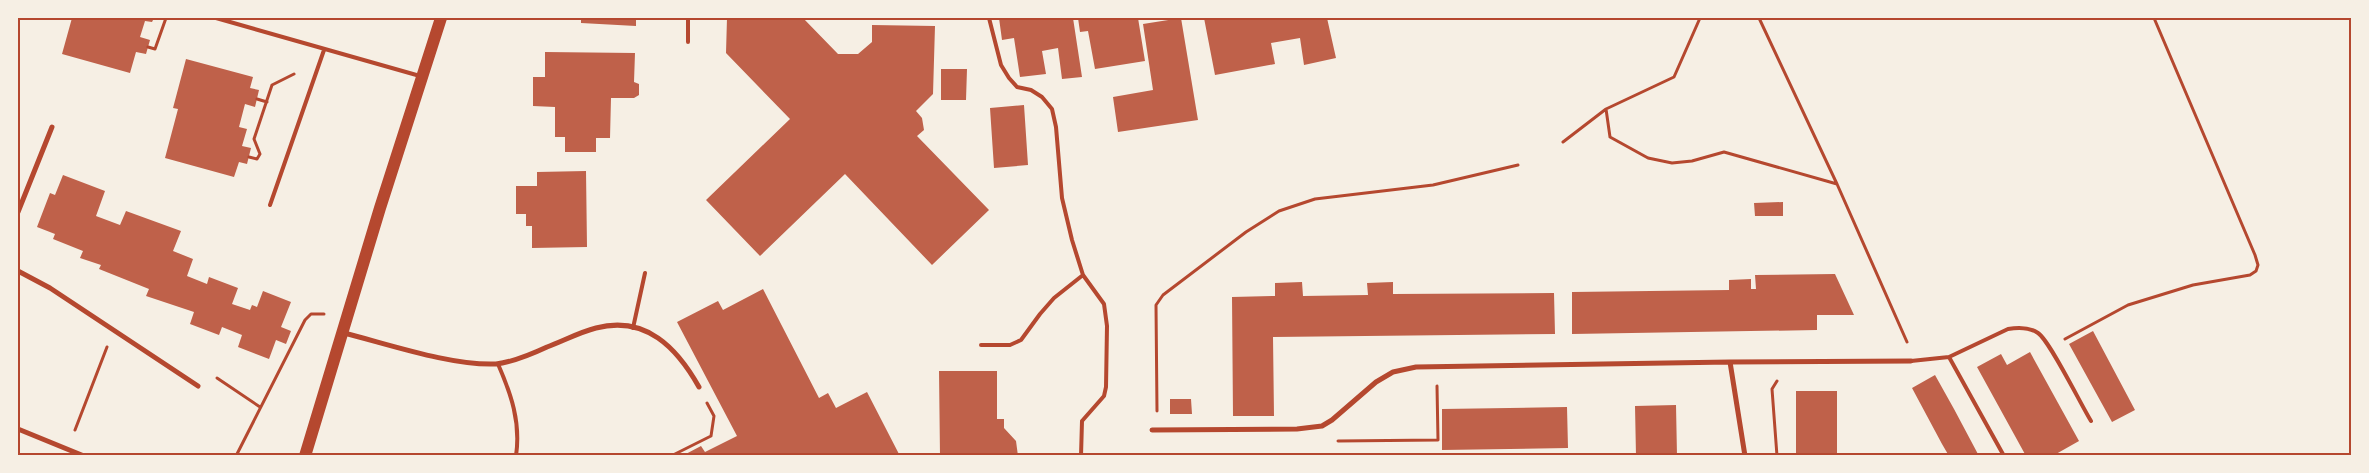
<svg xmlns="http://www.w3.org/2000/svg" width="2369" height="473" font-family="Quicksand,sans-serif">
	<rect width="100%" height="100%" fill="#f6efe4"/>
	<!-- building -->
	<path fill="#bf614a" d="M 72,18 L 154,18 L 152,22 L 145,21 L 140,37 L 150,40 L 146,54 L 136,52 L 130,73 L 62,54 Z
		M 581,18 L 636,18 L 636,26 L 581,23 Z
		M 727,18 L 803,18 L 838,54 L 858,54 L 872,42 L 872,25 L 935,26 L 933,94 L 916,111 L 922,118 L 924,130 L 917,136 L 989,210 L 932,265 L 845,174 L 760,256 L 706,200 L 790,119 L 726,53 Z
		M 999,18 L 1073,18 L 1082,77 L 1062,79 L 1058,48 L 1042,51 L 1046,74 L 1020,77 L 1014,38 L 1002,40 Z
		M 1078,18 L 1138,18 L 1145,61 L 1095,69 L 1088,31 L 1080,32 Z
		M 1181,18 L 1198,120 L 1118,132 L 1113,97 L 1153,90 L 1143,24 Z
		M 1204,18 L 1327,18 L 1336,58 L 1304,65 L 1300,38 L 1271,43 L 1275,64 L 1215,75 Z
		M 545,52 L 635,53 L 634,82 L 639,84 L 639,95 L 634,98 L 611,98 L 610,138 L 596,138 L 596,152 L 565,152 L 565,137 L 555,137 L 555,107 L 533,106 L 533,77 L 545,77 Z
		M 186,59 L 253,77 L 250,88 L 259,90 L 255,107 L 245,104 L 239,127 L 247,129 L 242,146 L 251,148 L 247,164 L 239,162 L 234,177 L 165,158 L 178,109 L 173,108 Z
		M 941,69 L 967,69 L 966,100 L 941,100 Z
		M 1024,105 L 1028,165 L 994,168 L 990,108 Z
		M 586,171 L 587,247 L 532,248 L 532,226 L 526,226 L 526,214 L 516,214 L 516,186 L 537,186 L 537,172 Z
		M 63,175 L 105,191 L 96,216 L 120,225 L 126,211 L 181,231 L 173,251 L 193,259 L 187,276 L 207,284 L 209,277 L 238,288 L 232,304 L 250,310 L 252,305 L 257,307 L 263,291 L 291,302 L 281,327 L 291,331 L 286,344 L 276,340 L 269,359 L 238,347 L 242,335 L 222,327 L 219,335 L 190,324 L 194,312 L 146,296 L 149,289 L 99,269 L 101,265 L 80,258 L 83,251 L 53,239 L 55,234 L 37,227 L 50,193 L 55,195 Z
		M 1783,202 L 1783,216 L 1755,216 L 1754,203 Z
		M 1835,274 L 1854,315 L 1817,315 L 1817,330 L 1572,334 L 1572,292 L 1729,290 L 1729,280 L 1751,279 L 1751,289 L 1756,289 L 1755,275 Z
		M 1302,282 L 1303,296 L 1368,295 L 1367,283 L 1393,282 L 1393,294 L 1554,293 L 1555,334 L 1273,337 L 1274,416 L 1233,416 L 1232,297 L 1275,296 L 1275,283 Z
		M 763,289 L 819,398 L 828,393 L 836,408 L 867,392 L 900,456 L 682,456 L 701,446 L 705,452 L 737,436 L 677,322 L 718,301 L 723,310 Z
		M 2093,331 L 2135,410 L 2112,422 L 2069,344 Z
		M 2030,352 L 2079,441 L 2056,454 L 2056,456 L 2026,456 L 1977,367 L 2001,354 L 2007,365 Z
		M 939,371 L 997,371 L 997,419 L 1004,419 L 1004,428 L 1016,441 L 1018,456 L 940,456 Z
		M 1935,375 L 1954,409 L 1979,456 L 1949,456 L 1942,444 L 1912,388 Z
		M 1796,391 L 1837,391 L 1837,456 L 1796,456 Z
		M 1170,399 L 1191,399 L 1192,414 L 1170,414 Z
		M 1676,405 L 1677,456 L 1636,456 L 1635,406 Z
		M 1567,407 L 1568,448 L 1442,450 L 1442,409 Z"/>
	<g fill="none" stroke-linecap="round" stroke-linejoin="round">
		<!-- path -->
		<path stroke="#b5482f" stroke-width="3" d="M 1759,18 L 1837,184 L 1907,342
			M 148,47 L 155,49 L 166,18
			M 257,99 L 267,102
			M 1606,109 L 1674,77 L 1700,18
			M 1563,142 L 1606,109 L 1610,137 L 1648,158 L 1672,163 L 1692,161 L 1724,152 L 1837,184
			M 249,157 L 257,159 L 260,154 L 254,139 L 272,85 L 294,74
			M 2065,339 L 2128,305 L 2193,285 L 2250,275 L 2256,271 L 2258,265 L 2255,255 L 2154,18
			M 217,378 L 260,407
			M 1157,411 L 1156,305 L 1163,295 L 1246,232 L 1279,211 L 1315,199 L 1433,185 L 1518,165
			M 75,430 L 107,347
			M 1338,441 L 1438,440 L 1437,386
			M 236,456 L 305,320 L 311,314 L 324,314
			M 671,456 L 711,436 L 714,416 L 707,403
			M 1777,456 L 1772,389 L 1777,381"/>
		<!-- service -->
		<path stroke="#b5482f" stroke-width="4" d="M 216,18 L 420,76
			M 989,18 L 1001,65 L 1009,78 L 1017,87 L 1031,90 L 1042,97 L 1052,109 L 1056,127 L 1062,198 L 1072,240 L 1083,275 L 1104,304 L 1107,326 L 1106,387 L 1104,396 L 1082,421 L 1081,456
			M 688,42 L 688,18
			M 270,205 L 324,50
			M 633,328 L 645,273
			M 981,345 L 1010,345 L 1021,340 L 1040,314 L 1054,298 L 1083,275
			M 1949,357 L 2008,329 C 2019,327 2029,327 2038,333 C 2050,341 2081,405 2091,421
			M 1911,361 L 1949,357 L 2004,456
			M 498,364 C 511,394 521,422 516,456"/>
		<!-- minor -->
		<path stroke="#b5482f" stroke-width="5" d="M 18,212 L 52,127
			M 18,271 L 50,288 L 198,386
			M 344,333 C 388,344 452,366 496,364 C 513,362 532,354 547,347 C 563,341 580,332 596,328 C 646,315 677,348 699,387
			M 1730,362 L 1911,361
			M 18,429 L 84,456
			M 1152,430 L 1297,429 L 1322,426 L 1332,420 L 1376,382 L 1393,372 L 1416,367 L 1730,362 L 1745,456"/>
		<!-- primary -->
		<path stroke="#b5482f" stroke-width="12" d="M 305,456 L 380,208 L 441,18"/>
	</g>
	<!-- border -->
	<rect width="2369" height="473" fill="none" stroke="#f6efe4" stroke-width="38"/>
	<rect x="19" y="19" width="2331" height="435" fill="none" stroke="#b5482f" stroke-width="2"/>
</svg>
